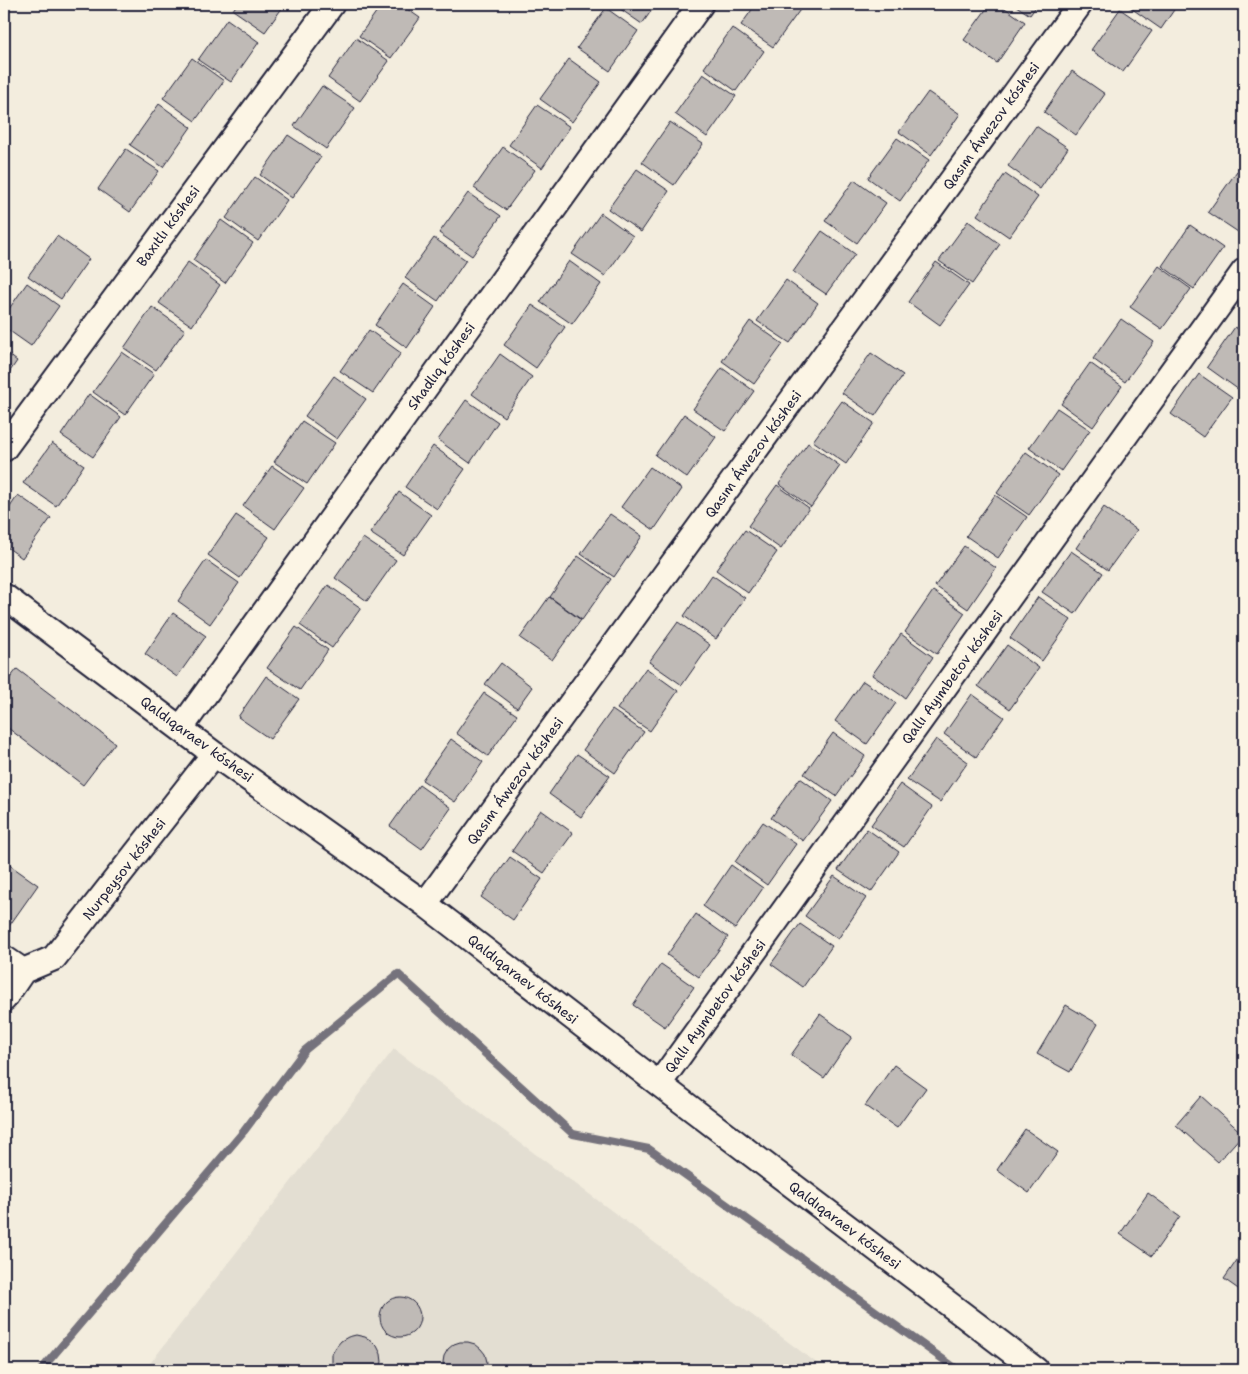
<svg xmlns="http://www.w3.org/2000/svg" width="1248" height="1374" font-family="'Shantell Sans',sans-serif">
	<rect width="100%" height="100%" fill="#f3edde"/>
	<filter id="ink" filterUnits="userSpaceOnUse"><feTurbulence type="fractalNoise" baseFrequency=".02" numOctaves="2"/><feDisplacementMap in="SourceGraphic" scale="10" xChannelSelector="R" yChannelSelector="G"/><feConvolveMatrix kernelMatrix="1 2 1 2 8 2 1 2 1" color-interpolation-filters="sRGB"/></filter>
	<g filter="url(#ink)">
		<!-- built -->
		<path fill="#e3ded2" d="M 394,1049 L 826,1370 L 145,1370 Z"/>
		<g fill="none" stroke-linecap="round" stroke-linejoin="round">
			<!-- stream -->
			<path stroke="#75727b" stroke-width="8" d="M 41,1370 L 244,1131 L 305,1050 L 398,974 L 573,1134 L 649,1149 L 958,1370"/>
		</g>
		<!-- building -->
		<path fill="#bfbab6" stroke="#22223b" d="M 237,4 L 285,4 L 265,32 L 233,10 Z
			M 382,4 L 400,4 L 420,18 L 391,58 L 359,36 Z
			M 613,4 L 656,4 L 642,24 Z
			M 756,4 L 797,4 L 802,7 L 773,47 L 741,25 Z
			M 990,4 L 999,4 L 1025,22 L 997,63 L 964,40 Z
			M 1013,4 L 1038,4 L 1030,15 Z
			M 1130,4 L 1178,4 L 1161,29 L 1128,6 Z
			M 606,8 L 638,31 L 610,71 L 577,48 Z
			M 1120,9 L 1152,31 L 1123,72 L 1091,50 Z
			M 227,19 L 259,42 L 231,82 L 198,60 Z
			M 732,28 L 764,51 L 736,91 L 704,68 Z
			M 356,38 L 389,61 L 360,101 L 328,78 Z
			M 192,58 L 224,81 L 195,121 L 163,98 Z
			M 569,59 L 601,82 L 572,122 L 540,99 Z
			M 1072,71 L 1105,94 L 1076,135 L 1044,112 Z
			M 703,74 L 736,96 L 707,137 L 675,114 Z
			M 322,86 L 355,108 L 326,149 L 294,126 Z
			M 928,92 L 960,114 L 931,155 L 899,132 Z
			M 159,104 L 191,127 L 163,167 L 130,145 Z
			M 537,105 L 570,127 L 542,168 L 509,145 Z
			M 670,122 L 703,144 L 674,185 L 642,162 Z
			M 1036,126 L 1068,148 L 1040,189 L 1008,166 Z
			M 288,135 L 321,157 L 292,198 L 260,175 Z
			M 897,138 L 929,160 L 900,201 L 868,178 Z
			M 503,147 L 535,170 L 506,210 L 474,188 Z
			M 126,149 L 159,171 L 130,212 L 98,189 Z
			M 637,169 L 669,191 L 641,232 L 608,209 Z
			M 1237,171 L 1244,176 L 1244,229 L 1241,234 L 1208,212 Z
			M 1005,174 L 1038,197 L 1009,237 L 977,215 Z
			M 255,177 L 287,200 L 258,241 L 226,218 Z
			M 854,180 L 886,203 L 857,243 L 825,221 Z
			M 468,193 L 501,216 L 472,256 L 439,233 Z
			M 601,213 L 633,236 L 605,276 L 572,254 Z
			M 221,220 L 253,243 L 225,283 L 193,260 Z
			M 968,221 L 1000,244 L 972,284 L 939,261 Z
			M 1190,225 L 1223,248 L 1194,289 L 1162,266 Z
			M 822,231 L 855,254 L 826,294 L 793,272 Z
			M 57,236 L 89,259 L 61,299 L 28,276 Z
			M 434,238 L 466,260 L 438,301 L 405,278 Z
			M 569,261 L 601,284 L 572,324 L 540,302 Z
			M 188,262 L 220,285 L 192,326 L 159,303 Z
			M 936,262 L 969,285 L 940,325 L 908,302 Z
			M 1159,266 L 1191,289 L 1162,329 L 1130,307 Z
			M 786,280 L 818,303 L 790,343 L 757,321 Z
			M 27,283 L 59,306 L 31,346 L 4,327 L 4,316 Z
			M 403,284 L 435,307 L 407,348 L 375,325 Z
			M 532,305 L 565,327 L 536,368 L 504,345 Z
			M 152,307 L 185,330 L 156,370 L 124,348 Z
			M 1121,319 L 1154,342 L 1125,382 L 1093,359 Z
			M 750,321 L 783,344 L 754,384 L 722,361 Z
			M 1235,327 L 1244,333 L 1244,383 L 1239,390 L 1207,367 Z
			M 369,330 L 401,353 L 373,393 L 340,371 Z
			M 4,351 L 17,361 L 4,380 Z
			M 122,352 L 154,374 L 125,415 L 93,392 Z
			M 871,353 L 903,375 L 875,416 L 842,393 Z
			M 500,354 L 532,377 L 504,417 L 472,394 Z
			M 1090,363 L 1122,386 L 1093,427 L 1061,404 Z
			M 722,368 L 754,391 L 725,431 L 693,409 Z
			M 1199,374 L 1232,397 L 1203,437 L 1171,414 Z
			M 334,376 L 366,399 L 337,439 L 305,416 Z
			M 89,394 L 121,417 L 93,457 L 61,435 Z
			M 466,400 L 498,422 L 470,463 L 438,440 Z
			M 842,401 L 874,423 L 846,464 L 813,441 Z
			M 1057,408 L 1090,430 L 1061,471 L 1029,448 Z
			M 684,414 L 716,437 L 687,478 L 655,455 Z
			M 302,421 L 335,443 L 307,484 L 274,462 Z
			M 52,443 L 84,465 L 56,506 L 23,483 Z
			M 808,443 L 840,466 L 811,507 L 779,484 Z
			M 433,446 L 465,469 L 437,509 L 405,487 Z
			M 1026,452 L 1058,475 L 1029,515 L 997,493 Z
			M 272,466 L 304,488 L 275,529 L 243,506 Z
			M 650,467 L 682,489 L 654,530 L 621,507 Z
			M 777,485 L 809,508 L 781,549 L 748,526 Z
			M 399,492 L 431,515 L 403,555 L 370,533 Z
			M 18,495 L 51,518 L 22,558 L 4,545 L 4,516 Z
			M 995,495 L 1027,517 L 998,558 L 966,536 Z
			M 1104,507 L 1137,530 L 1108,570 L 1076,548 Z
			M 610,514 L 642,536 L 614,577 L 581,554 Z
			M 236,515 L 269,537 L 240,578 L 208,555 Z
			M 745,530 L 777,552 L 748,593 L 716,570 Z
			M 363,538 L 396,560 L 367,601 L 335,578 Z
			M 964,546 L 996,568 L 968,609 L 935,586 Z
			M 1071,551 L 1103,573 L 1075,614 L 1042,592 Z
			M 578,556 L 611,579 L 582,620 L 550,597 Z
			M 206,560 L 239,583 L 210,624 L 178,601 Z
			M 712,575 L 745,598 L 716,639 L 684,616 Z
			M 328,585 L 361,608 L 332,648 L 300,625 Z
			M 933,591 L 965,613 L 937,654 L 905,632 Z
			M 549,597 L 581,620 L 552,660 L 520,638 Z
			M 1038,597 L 1071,620 L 1042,661 L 1010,638 Z
			M 173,613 L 206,636 L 177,677 L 145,654 Z
			M 678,622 L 710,645 L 682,685 L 649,662 Z
			M 296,627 L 328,650 L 300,690 L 267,668 Z
			M 901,634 L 933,657 L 905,698 L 872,675 Z
			M 1007,645 L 1039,668 L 1010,709 L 978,686 Z
			M 501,663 L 532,687 L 517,708 L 485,684 Z
			M 646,668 L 678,691 L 650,731 L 617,709 Z
			M 17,669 L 115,743 L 83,785 L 4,725 L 4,686 Z
			M 266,676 L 299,699 L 270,739 L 238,717 Z
			M 863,681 L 896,703 L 867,744 L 835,721 Z
			M 484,693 L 517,715 L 488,756 L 456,733 Z
			M 972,694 L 1004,717 L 976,757 L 944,734 Z
			M 612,710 L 644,732 L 615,773 L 583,750 Z
			M 833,733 L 865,756 L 836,796 L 804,774 Z
			M 451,739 L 483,762 L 455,802 L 422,780 Z
			M 936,739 L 968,762 L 940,802 L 907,780 Z
			M 577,754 L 610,776 L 581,817 L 549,794 Z
			M 800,778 L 832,801 L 803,841 L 771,818 Z
			M 900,784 L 932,807 L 904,847 L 871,825 Z
			M 419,785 L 451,808 L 422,849 L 390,826 Z
			M 541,810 L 573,833 L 544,873 L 512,851 Z
			M 763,822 L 796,844 L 767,885 L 735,862 Z
			M 867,829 L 899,852 L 871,892 L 838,870 Z
			M 510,857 L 542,879 L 513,920 L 481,897 Z
			M 4,861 L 38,885 L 7,929 L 4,927 Z
			M 731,865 L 763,888 L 735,929 L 703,906 Z
			M 834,876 L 866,898 L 838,939 L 805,916 Z
			M 696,914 L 728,937 L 699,977 L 667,955 Z
			M 800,924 L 832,946 L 803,987 L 771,964 Z
			M 661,964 L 694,987 L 665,1027 L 633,1005 Z
			M 1066,1005 L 1098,1024 L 1070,1072 L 1037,1054 Z
			M 820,1014 L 852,1037 L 824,1078 L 791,1055 Z
			M 894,1065 L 926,1088 L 897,1128 L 865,1106 Z
			M 1201,1096 L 1243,1134 L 1218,1162 L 1176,1125 Z
			M 1025,1129 L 1058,1152 L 1029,1193 L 997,1170 Z
			M 1148,1193 L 1180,1216 L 1152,1256 L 1120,1234 Z
			M 1244,1250 L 1244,1293 L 1224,1279 Z
			M380 1317a20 20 0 1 1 40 0a20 20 0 1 1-40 0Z
			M 356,1335 L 365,1337 L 372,1341 L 377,1346 L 381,1354 L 382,1362 L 379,1370 L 334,1370 L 332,1362 L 332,1354 L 336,1347 L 341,1341 L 348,1337 Z
			M 460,1342 L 468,1342 L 475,1344 L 481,1349 L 485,1354 L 487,1362 L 485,1370 L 444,1370 L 443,1362 L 444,1356 L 448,1349 L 454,1344 Z
			M 571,1364 L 579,1365 L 589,1370 L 555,1370 L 562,1366 Z"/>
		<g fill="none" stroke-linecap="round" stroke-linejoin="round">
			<defs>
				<path id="street" d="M 4,449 L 332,4
					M 4,596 L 214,754 L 425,904 L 659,1084 L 1036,1370
					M 181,728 L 701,4
					M 425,904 L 1080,4
					M 4,958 L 23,971
					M 4,999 L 23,971 L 54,958 L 214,754
					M 659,1084 L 1244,271"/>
			</defs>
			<!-- street casing -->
			<use href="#street" stroke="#22223b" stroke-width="28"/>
			<!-- street -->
			<use href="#street" stroke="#fcf5e5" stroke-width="24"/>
		</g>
	</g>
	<g text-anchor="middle" stroke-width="4" stroke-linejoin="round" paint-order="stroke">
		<!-- street labels -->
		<g font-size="14" fill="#22223b" stroke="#fcf5e5">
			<text transform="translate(991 126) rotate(-54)" y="5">Qasım Áwezov kóshesi</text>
			<text transform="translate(168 226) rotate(-54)" y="5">Baxıtlı kóshesi</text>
			<text transform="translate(441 366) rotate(-54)" y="5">Shadlıq kóshesi</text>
			<text transform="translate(753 454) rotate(-54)" y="5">Qasım Áwezov kóshesi</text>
			<text transform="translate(952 677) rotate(-54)" y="5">Qallı Ayımbetov kóshesi</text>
			<text transform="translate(197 739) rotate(36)" y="5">Qaldıqaraev kóshesi</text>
			<text transform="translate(515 781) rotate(-54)" y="5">Qasım Áwezov kóshesi</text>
			<text transform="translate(124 869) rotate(-52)" y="5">Nurpeysov kóshesi</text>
			<text transform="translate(523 979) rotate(38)" y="5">Qaldıqaraev kóshesi</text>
			<text transform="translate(715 1006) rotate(-54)" y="5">Qallı Ayımbetov kóshesi</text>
			<text transform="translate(845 1225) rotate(37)" y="5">Qaldıqaraev kóshesi</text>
		</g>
	</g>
	<!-- margin -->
	<rect width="1248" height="1374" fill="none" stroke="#fcf5e5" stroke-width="20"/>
	<rect x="10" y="10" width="1228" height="1354" fill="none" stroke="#22223b" stroke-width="2" filter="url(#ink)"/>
</svg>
